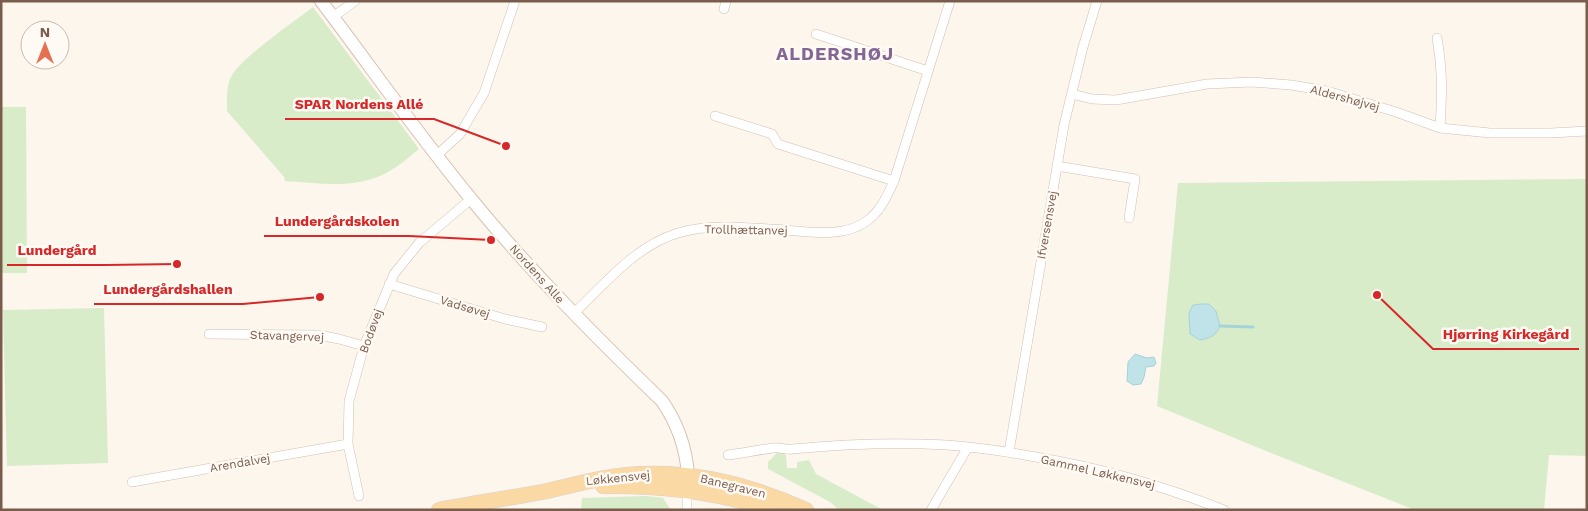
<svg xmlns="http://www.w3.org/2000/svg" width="1588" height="511" font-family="'Work Sans',sans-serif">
	<rect width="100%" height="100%" fill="#fdf6ec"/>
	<!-- green -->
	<path fill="#d8ecc9" d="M 313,7 L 419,149 C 409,157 399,166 388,172 C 356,190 319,183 284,181 L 285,178 L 227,111 C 227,100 226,87 231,77 C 238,60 295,21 313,7 Z
		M 1,107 L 26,107 L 27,273 L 1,273 Z
		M 1587,179 L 1587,456 L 1549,455 L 1544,510 L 1415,510 L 1271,453 L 1157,406 L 1178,183 Z
		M 104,308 L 108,463 L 7,466 L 3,310 Z
		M 778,452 L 786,455 L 787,468 L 797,468 L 797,462 L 809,460 L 816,474 L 883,510 L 839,510 L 830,502 L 768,469 L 768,462 Z
		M 647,496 L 663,498 L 671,510 L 581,510 L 582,498 Z"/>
	<!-- water -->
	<path fill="#bfe3e8" stroke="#a5d3da" d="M 1201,304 L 1209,304 L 1216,311 L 1220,326 C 1216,336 1210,338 1200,340 L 1190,334 L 1189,313 L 1193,305 Z
		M 1135,354 L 1147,358 L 1154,357 L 1156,363 L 1154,366 L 1146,367 L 1144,377 L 1141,384 L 1133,385 L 1127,381 L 1128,362 Z"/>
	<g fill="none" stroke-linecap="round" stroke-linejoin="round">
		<!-- stream -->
		<path stroke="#a5d3da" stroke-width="3" d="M 1220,326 L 1253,327"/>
		<defs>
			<path id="street" d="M 724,9 L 726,1
				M 333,17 L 355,1
				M 816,34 L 928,71
				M 1437,38 C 1443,71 1442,95 1440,128
				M 1072,94 L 1092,99 L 1116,100 L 1207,84 L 1252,82 L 1291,85 L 1327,91 L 1396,112 L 1440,128 L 1490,133 L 1551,133 L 1587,131
				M 715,116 L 772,134 L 778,144 L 894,181
				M 437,155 L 460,134 L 484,93 L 515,1
				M 1057,166 L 1135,179 L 1129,218
				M 389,284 L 505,319 L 542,327
				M 573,314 C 605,284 635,246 678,233 C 710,223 752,228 785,230 C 812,232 843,238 867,221 C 881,211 887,196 894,181 L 950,1
				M 209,334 L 319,335 L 339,339 L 364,346
				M 1009,452 L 1064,125 L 1083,47 L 1097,1
				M 728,455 C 743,453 758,450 773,448 C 779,447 785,450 792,449 C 844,444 895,442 947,445 C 975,447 1003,451 1030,456 C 1097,467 1161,485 1224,510
				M 132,482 L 348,444
				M 359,496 L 348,444 L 349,401 L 364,346 L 394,274 L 419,243 L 471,199
				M 687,510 L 687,488
				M 931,510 L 968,447"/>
			<path id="secondary" d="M 321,1 C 371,67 419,136 472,200 C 531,272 596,337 662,401 C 678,424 686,447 688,475"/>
			<path id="primary" d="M 603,486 C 661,485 718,492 774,510
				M 439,510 C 475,503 511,498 547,491 C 578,484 609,475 641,474 C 698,471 755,487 806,510"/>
		</defs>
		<!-- street casing -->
		<use href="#street" stroke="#d1beb0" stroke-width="10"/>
		<!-- secondary casing -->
		<use href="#secondary" stroke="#d6c0b0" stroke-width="14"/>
		<!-- primary casing -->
		<use href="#primary" stroke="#dad1cd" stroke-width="16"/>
		<!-- street -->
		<use href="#street" stroke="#fff" stroke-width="9"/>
		<!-- secondary -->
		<use href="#secondary" stroke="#fff" stroke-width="12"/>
		<!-- primary -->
		<use href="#primary" stroke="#fbd9a5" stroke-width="15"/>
	</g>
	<g text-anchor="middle" stroke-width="5" stroke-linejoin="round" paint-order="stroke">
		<!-- street labels -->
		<g font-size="12" fill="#7a5c4d" stroke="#fffaf3">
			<text transform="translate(1345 98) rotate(15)" y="4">Aldershøjvej</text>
			<text transform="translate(1047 225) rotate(-80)" y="4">Ifversensvej</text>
			<text transform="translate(746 230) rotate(1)" y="4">Trollhættanvej</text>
			<text transform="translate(537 274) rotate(48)" y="4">Nordens Alle</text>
			<text transform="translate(465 307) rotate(17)" y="4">Vadsøvej</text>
			<text transform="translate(371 331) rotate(-70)" y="4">Bodøvej</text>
			<text transform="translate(287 336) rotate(2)" y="4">Stavangervej</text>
			<text transform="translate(240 463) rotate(-10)" y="4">Arendalvej</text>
			<text transform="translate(1098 472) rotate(13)" y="4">Gammel Løkkensvej</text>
			<text transform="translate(618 478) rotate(-6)" y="4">Løkkensvej</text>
			<text transform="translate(733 486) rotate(14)" y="4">Banegraven</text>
		</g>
		<!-- district labels -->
		<g font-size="18" font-weight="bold" letter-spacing="1" fill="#846695" stroke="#fffaf3">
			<text x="835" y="60">ALDERSHØJ</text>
		</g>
	</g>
	<!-- callouts -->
	<path fill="none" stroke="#d62828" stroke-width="2" d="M506 146L434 119H285M491 240L409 236H264M177 264L106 265H7M320 297L243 304H94M1377 295L1433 349H1579"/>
	<g fill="#d62828" stroke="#fffaf3" stroke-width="2">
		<circle cx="506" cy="146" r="5"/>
		<circle cx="491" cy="240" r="5"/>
		<circle cx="177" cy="264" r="5"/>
		<circle cx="320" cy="297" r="5"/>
		<circle cx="1377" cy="295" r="5"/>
	</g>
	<g font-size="14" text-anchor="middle" font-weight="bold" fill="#d62828" stroke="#fffaf3" stroke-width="5" stroke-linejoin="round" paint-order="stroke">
		<text x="359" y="109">SPAR Nordens Allé</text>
		<text x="337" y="226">Lundergårdskolen</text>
		<text x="57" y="255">Lundergård</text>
		<text x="168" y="294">Lundergårdshallen</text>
		<text x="1506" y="339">Hjørring Kirkegård</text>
	</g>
	<!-- border -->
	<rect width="1588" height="511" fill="none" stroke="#7a5c4d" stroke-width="5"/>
	<!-- north arrow -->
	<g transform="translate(45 45)"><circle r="24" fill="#fffaf3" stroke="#cabbb1"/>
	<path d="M0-4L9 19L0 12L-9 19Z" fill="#e76f51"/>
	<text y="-8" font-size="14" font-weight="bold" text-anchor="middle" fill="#7a5c4d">N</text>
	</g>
</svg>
